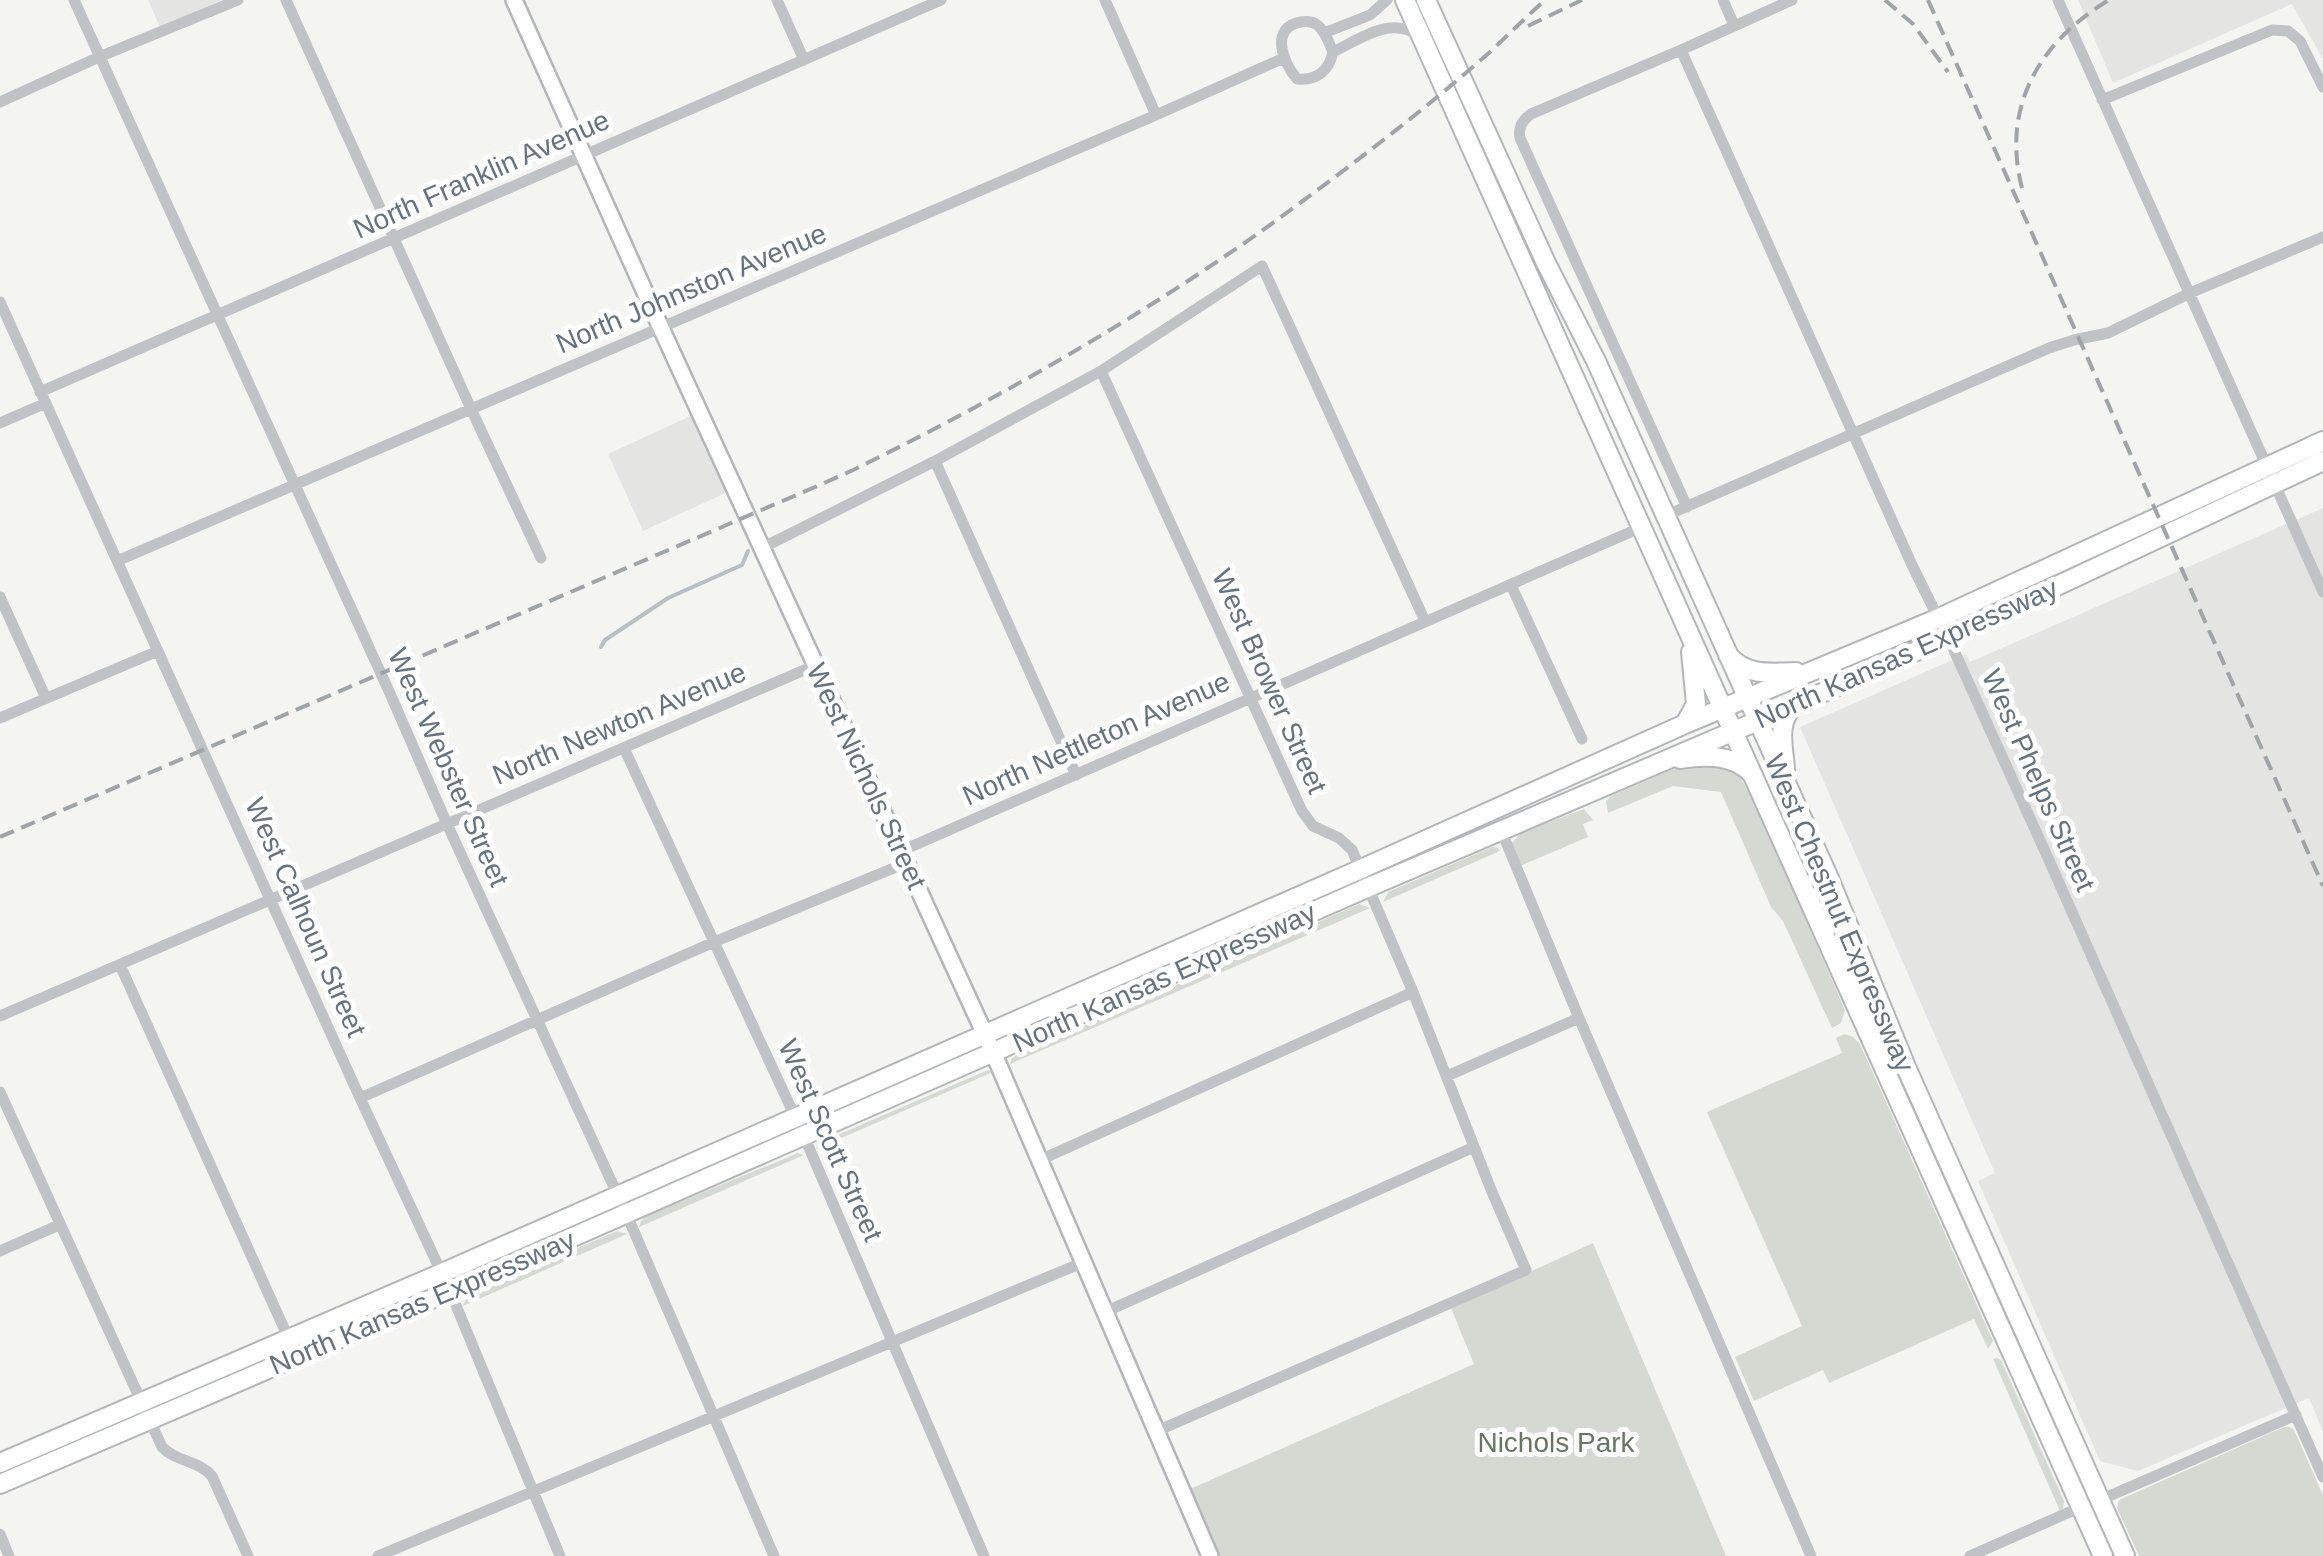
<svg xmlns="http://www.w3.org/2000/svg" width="2323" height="1556" font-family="Arial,sans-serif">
	<rect width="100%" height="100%" fill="#f4f4f0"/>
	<!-- built -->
	<path fill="#e4e5e3" d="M 148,0 L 222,0 L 160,27 Z
		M 2078,0 L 2323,0 L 2323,59 L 2292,4 L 2113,83 Z
		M 695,414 L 730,491 L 643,531 L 608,454 Z
		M 2323,508 L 2323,1432 L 2309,1398 L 2138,1471 L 2100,1461 L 1978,1181 L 1995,1173 L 1800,727 L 1966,654 L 1970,662 Z"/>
	<!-- green -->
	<path fill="#d4dad1" d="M 1725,767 L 1737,772 L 1754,801 L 1845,1010 L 1841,1023 L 1832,1028 L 1783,921 L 1771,907 L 1721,792 L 1673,786 L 1608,813 L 1606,801 L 1611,796 L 1673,769 Z
		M 1584,809 L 1593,820 L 1583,824 L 1588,837 L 1520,866 L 1512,843 L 1521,833 Z
		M 1492,847 L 1497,847 L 1500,851 L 1383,902 L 1388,892 Z
		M 1359,904 L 1370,908 L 1010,1064 L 1012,1058 L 1018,1055 Z
		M 1844,1034 L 1853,1037 L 1860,1044 L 1993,1341 L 1988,1349 L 1974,1319 L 1829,1383 L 1823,1370 L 1754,1401 L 1735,1357 L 1802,1326 L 1707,1112 L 1842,1053 L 1836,1038 Z
		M 988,1070 L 993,1072 L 816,1149 L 817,1145 L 821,1142 Z
		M 798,1153 L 804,1155 L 639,1227 L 641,1221 L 646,1216 Z
		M 617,1231 L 627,1234 L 463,1306 L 467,1296 Z
		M 1593,1243 L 1726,1556 L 1219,1556 L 1190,1489 L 1474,1364 L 1451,1308 Z
		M 1997,1358 L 2001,1360 L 2064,1501 L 2063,1508 L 2060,1511 L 1993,1359 Z
		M 2284,1427 L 2290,1427 L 2294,1430 L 2323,1495 L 2323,1556 L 2139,1556 L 2117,1508 L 2119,1500 Z"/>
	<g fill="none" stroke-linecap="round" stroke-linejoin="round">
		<!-- stream -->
		<path stroke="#b6c0c4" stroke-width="4" d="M 601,647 L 605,640 L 668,598 L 742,565 L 748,551"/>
		<defs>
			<path id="secondary" d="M 514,0 L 661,328 L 993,1052 L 1210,1556"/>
			<path id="primary" d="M 1405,0 L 2103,1556
				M 1426,0 L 1546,263 L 1596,361 L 1828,876 L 1906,1067 L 2125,1556
				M 1728,655 C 1745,676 1771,673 1796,672
				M 1685,724 L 1696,704 L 1691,652
				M 1680,759 C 1705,755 1735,754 1753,775
				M 1785,770 C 1784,747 1775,723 1795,705
				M 0,1463 L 442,1273 L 1361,869 L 1685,724 L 1939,618 L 2323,441
				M 0,1484 L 450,1291 L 1369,887 L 1795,705 L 1948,637 L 2323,461"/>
		</defs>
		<!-- secondary casing -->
		<use href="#secondary" stroke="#b2b6ba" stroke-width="20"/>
		<!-- primary casing -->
		<use href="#primary" stroke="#b3b6b9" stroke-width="22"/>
		<!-- street -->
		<path stroke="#bfc3c6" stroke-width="11" d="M 74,0 L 388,689 L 447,824 L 626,1213 L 774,1556
			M 286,0 L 472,411 L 541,558
			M 777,0 L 804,60
			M 1105,0 L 1156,115
			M 1723,0 L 1734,25
			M 2058,0 L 2323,592
			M 1324,33 L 1370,15 L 1387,0
			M 1681,50 L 1912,565 L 1952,646 L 2048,858 L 2323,1477
			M 1333,52 C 1329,43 1325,30 1316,24 C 1311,21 1307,21 1301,22 C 1269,27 1283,63 1297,79 C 1316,81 1329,71 1333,52 C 1360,39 1389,16 1418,35
			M 2102,100 L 2272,30 L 2288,31 L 2300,41 L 2323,87
			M 0,102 L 99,57 L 238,0
			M 0,302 L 360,1098 L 450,1291 L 560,1556
			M 1101,371 L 1302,811 L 1313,826 L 1339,838 L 1352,850 L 1413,992 L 1492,1192 L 1526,1270 L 1157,1431
			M 40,392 L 941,0
			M 0,423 L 46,403
			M 935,461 L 1076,775
			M 1687,507 L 1520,138 C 1518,127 1522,121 1531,114 L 1681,50 L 1792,0
			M 1665,516 L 2049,348 L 2074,340 L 2108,333 L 2190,293 L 2323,237
			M 762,548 L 935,461 L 1101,371 L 1262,266 L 1425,621
			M 117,561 L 1156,115 L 1284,58
			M 1511,585 L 1582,739
			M 0,597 L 46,698
			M 0,718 L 158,651
			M 624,748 L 804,1136 L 984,1556
			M 1501,830 L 1579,1018 L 1811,1556
			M 901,851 L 1642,527
			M 120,965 L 297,1357
			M 0,1016 L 816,665
			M 1447,1076 L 1579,1018
			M 0,1092 L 162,1447 C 176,1462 198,1460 212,1476 L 248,1556
			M 360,1098 L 714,942 L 906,863
			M 1040,1160 L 1413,992
			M 0,1251 L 59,1225
			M 1105,1312 L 1474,1147
			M 2100,1500 L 2296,1415
			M 0,1534 L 9,1556
			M 378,1556 L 1084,1262
			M 1970,1556 L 2081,1507"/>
		<!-- secondary -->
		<use href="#secondary" stroke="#fff" stroke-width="15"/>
		<!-- primary -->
		<use href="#primary" stroke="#fff" stroke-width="18"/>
		<!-- rail -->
		<path stroke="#9fa4a9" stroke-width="4" stroke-dasharray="15 8" stroke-linecap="butt" d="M 1885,0 L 1913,24 L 1948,72
			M 1928,0 L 2323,886
			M 1528,26 L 1582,0
			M 2022,188 C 2001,107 2039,42 2109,0
			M 0,837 L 729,524 C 770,506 812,489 853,470 C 998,399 1139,318 1270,225 C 1345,170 1420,114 1490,52 C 1508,35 1526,17 1545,0"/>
	</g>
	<g text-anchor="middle" stroke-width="10" stroke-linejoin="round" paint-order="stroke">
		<!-- street labels -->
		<g font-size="28" fill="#65737f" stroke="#fff">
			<text transform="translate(481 174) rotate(-24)" y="10">North Franklin Avenue</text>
			<text transform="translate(691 288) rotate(-23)" y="10">North Johnston Avenue</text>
			<text transform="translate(1906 653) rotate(-24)" y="10">North Kansas Expressway</text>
			<text transform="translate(1270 681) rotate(66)" y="10">West Brower Street</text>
			<text transform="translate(619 723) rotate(-23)" y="10">North Newton Avenue</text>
			<text transform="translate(1096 738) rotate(-24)" y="10">North Nettleton Avenue</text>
			<text transform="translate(449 767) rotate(66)" y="10">West Webster Street</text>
			<text transform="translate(867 776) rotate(65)" y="10">West Nichols Street</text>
			<text transform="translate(2039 780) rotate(66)" y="10">West Phelps Street</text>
			<text transform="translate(1840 913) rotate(67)" y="10">West Chestnut Expressway</text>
			<text transform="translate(306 917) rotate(66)" y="10">West Calhoun Street</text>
			<text transform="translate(1164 977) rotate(-24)" y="10">North Kansas Expressway</text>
			<text transform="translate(831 1140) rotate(66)" y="10">West Scott Street</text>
			<text transform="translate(422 1302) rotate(-23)" y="10">North Kansas Expressway</text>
		</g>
		<!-- park labels -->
		<g font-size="28" fill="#677663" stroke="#fff">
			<text x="1556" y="1452">Nichols Park</text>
		</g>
	</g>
</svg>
